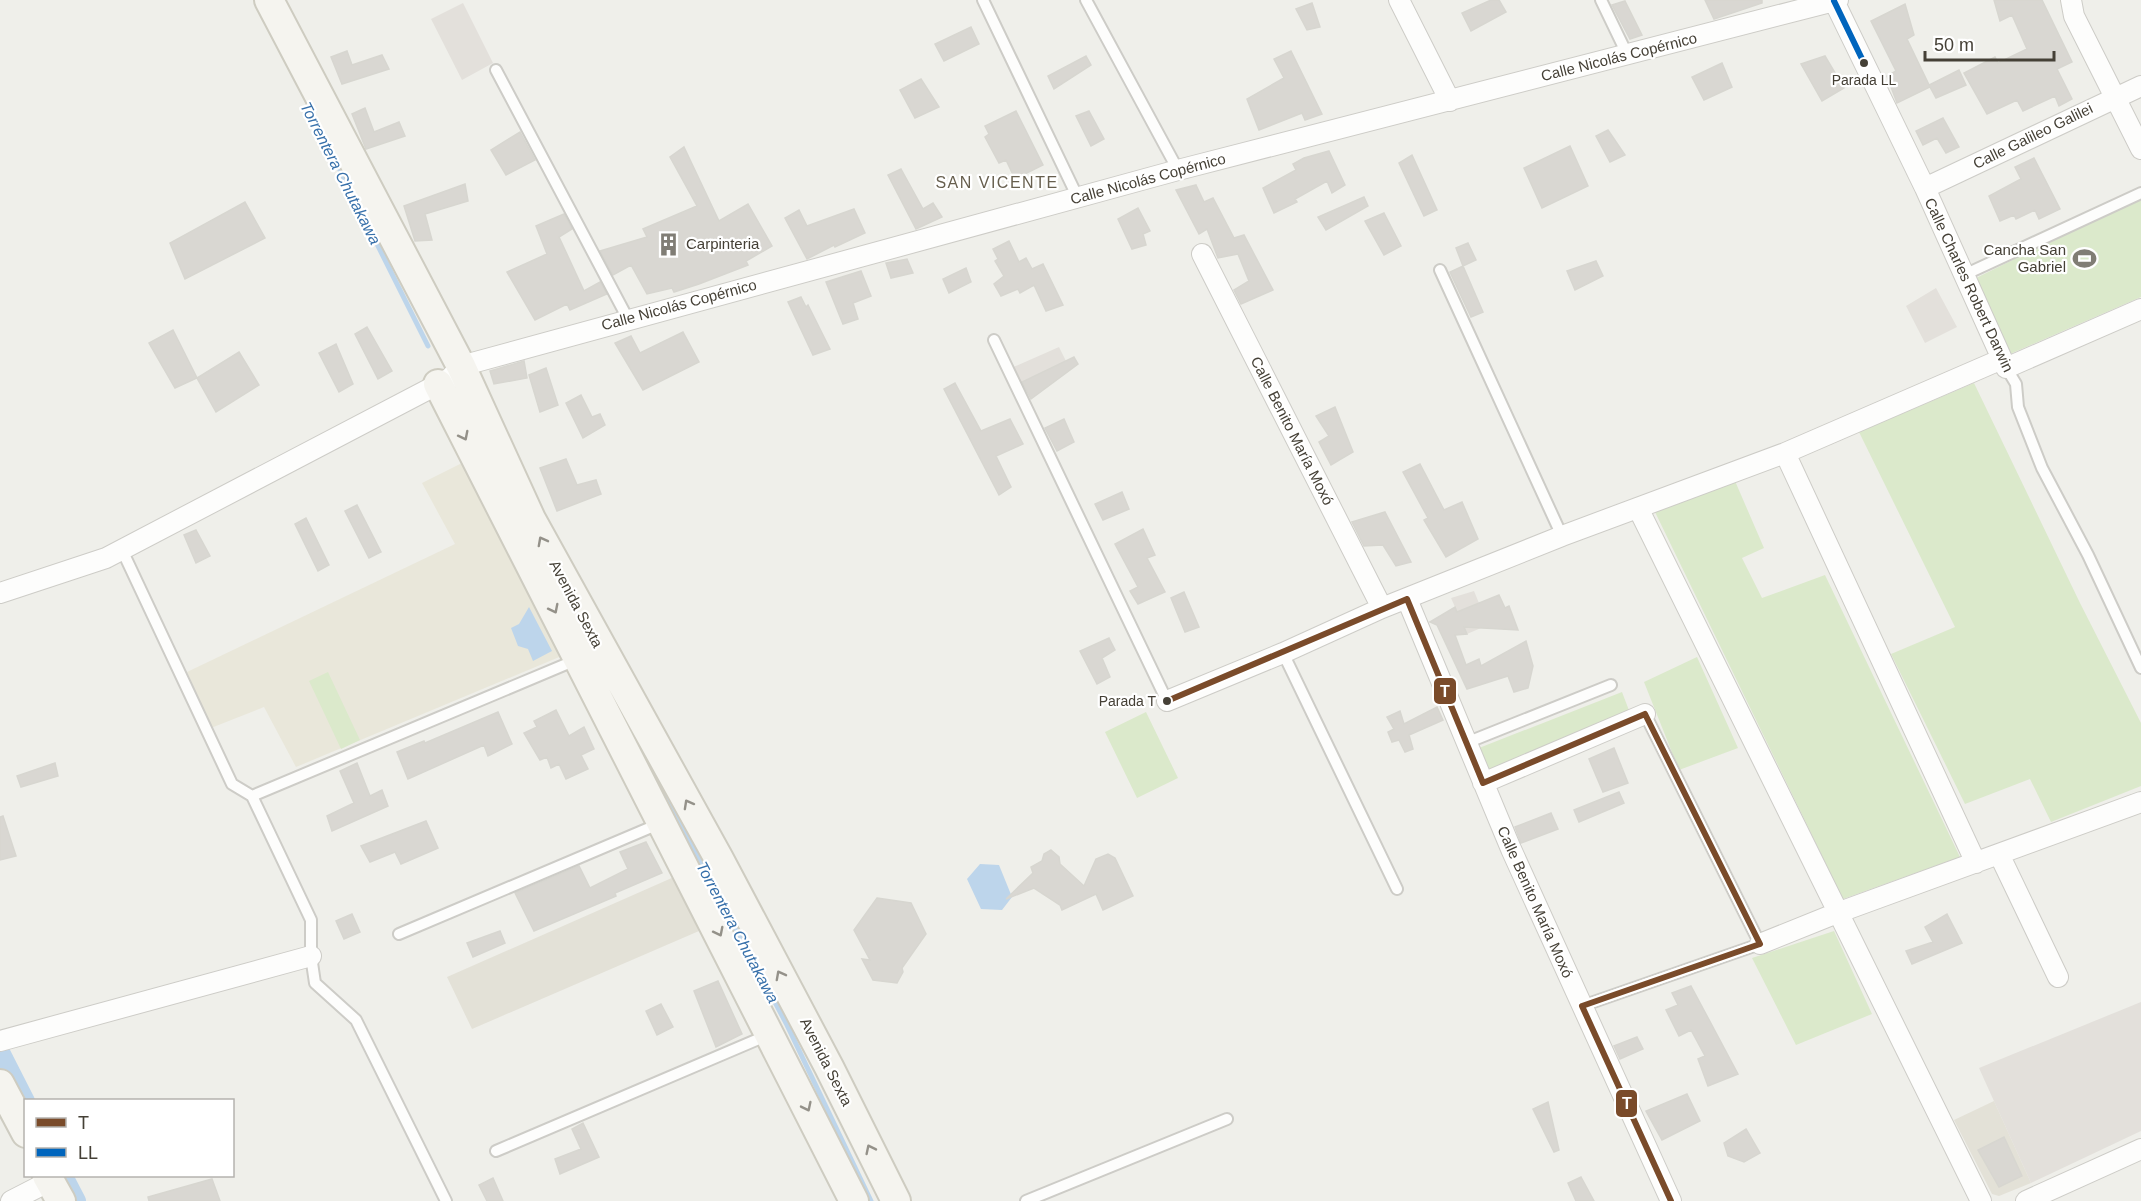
<svg xmlns="http://www.w3.org/2000/svg" width="2141" height="1201" font-family="Arial,sans-serif">
	<rect width="100%" height="100%" fill="#efefea"/>
	<!-- residential -->
	<path fill="#e3e1d7" d="M 674,877 L 699,931 L 472,1029 L 447,977 Z
		M 1994,1101 L 2031,1183 L 1999,1196 L 1992,1194 L 1954,1120 Z"/>
	<!-- industrial -->
	<path fill="#e3e0db" d="M 463,3 L 493,63 L 462,80 L 431,19 Z
		M 1936,288 L 1957,327 L 1925,343 L 1906,306 Z
		M 1059,347 L 1066,361 L 1016,385 L 1009,369 Z
		M 1474,591 L 1488,625 L 1467,634 L 1451,598 Z
		M 2141,1002 L 2141,1131 L 2031,1183 L 1979,1068 Z"/>
	<!-- education -->
	<path fill="#e9e7da" d="M 464,462 L 564,655 L 296,767 L 264,707 L 211,728 L 187,672 L 455,544 L 422,483 Z"/>
	<!-- green -->
	<path fill="#dbe9cb" d="M 2141,197 L 2141,297 L 2010,354 L 1976,278 Z
		M 1974,383 L 2080,603 L 2141,723 L 2141,786 L 2051,822 L 2030,779 L 1965,804 L 1891,654 L 1955,627 L 1859,432 Z
		M 1735,481 L 1764,548 L 1742,558 L 1762,598 L 1825,575 L 1960,857 L 1843,899 L 1655,512 Z
		M 1697,657 L 1738,748 L 1679,770 L 1644,682 Z
		M 328,672 L 360,740 L 341,749 L 309,681 Z
		M 1622,692 L 1630,713 L 1488,770 L 1479,748 Z
		M 1146,712 L 1178,778 L 1137,798 L 1105,732 Z
		M 1834,931 L 1872,1014 L 1796,1045 L 1752,958 Z"/>
	<!-- water -->
	<path fill="#bdd5eb" d="M 529,607 L 552,651 L 533,661 L 528,649 L 518,646 L 511,628 L 519,624 Z
		M 980,864 L 999,865 L 1012,897 L 1002,910 L 981,909 L 967,879 Z"/>
	<g fill="none" stroke-linecap="round" stroke-linejoin="round">
		<!-- stream -->
		<path stroke="#bdd5eb" stroke-width="5" d="M 308,106 L 428,346
			M 616,702 L 786,1023 L 871,1201"/>
		<!-- canal -->
		<path stroke="#bdd5eb" stroke-width="18" d="M 0,1050 L 26,1101
			M 64,1176 L 77,1201"/>
	</g>
	<!-- building -->
	<path fill="#d9d7d2" stroke="#d7d6d0" stroke-width="1.5" d="M 1491,0 L 1499,0 L 1506,12 L 1471,31 L 1462,13 Z
		M 1705,0 L 1762,0 L 1762,3 L 1714,19 Z
		M 1994,0 L 2042,0 L 2072,62 L 2057,69 L 2072,99 L 2059,106 L 2055,96 L 2023,111 L 2017,100 L 1987,114 L 1964,73 L 1995,57 L 1998,63 L 2027,49 L 2012,15 L 2000,21 Z
		M 1625,1 L 1642,35 L 1630,39 L 1612,5 Z
		M 1312,3 L 1320,27 L 1307,30 L 1296,9 Z
		M 1905,4 L 1914,35 L 1907,39 L 1930,87 L 1897,103 L 1887,76 L 1896,71 L 1871,21 Z
		M 971,27 L 979,44 L 944,61 L 935,44 Z
		M 347,51 L 352,65 L 382,55 L 389,69 L 342,84 L 331,57 Z
		M 1291,51 L 1322,114 L 1305,120 L 1302,113 L 1259,130 L 1247,99 L 1284,78 L 1274,59 Z
		M 1086,56 L 1091,65 L 1054,89 L 1048,76 Z
		M 1825,56 L 1844,88 L 1822,101 L 1801,64 Z
		M 1722,63 L 1732,87 L 1704,100 L 1692,77 Z
		M 1959,70 L 1966,85 L 1936,98 L 1929,85 Z
		M 921,79 L 939,107 L 915,118 L 900,90 Z
		M 365,108 L 374,132 L 399,122 L 405,136 L 366,149 L 352,114 Z
		M 1016,111 L 1043,165 L 1015,179 L 1006,160 L 999,163 L 985,137 L 989,134 L 985,126 Z
		M 1089,111 L 1104,139 L 1091,146 L 1076,116 Z
		M 1943,118 L 1959,147 L 1946,153 L 1937,138 L 1923,145 L 1916,131 Z
		M 1608,130 L 1625,155 L 1610,162 L 1596,136 Z
		M 520,132 L 535,160 L 506,175 L 491,150 Z
		M 1570,146 L 1588,186 L 1542,208 L 1524,168 Z
		M 684,147 L 719,221 L 748,204 L 772,246 L 746,261 L 748,265 L 699,284 L 674,292 L 672,288 L 647,294 L 631,265 L 613,275 L 600,251 L 647,237 L 643,229 L 697,206 L 670,157 Z
		M 1329,151 L 1345,185 L 1332,193 L 1327,181 L 1295,199 L 1297,202 L 1274,213 L 1263,188 L 1296,170 L 1293,164 L 1304,158 Z
		M 1412,155 L 1437,210 L 1424,216 L 1399,163 Z
		M 2034,158 L 2060,209 L 2039,219 L 2035,210 L 2016,219 L 2014,215 L 2000,221 L 1989,196 L 2021,179 L 2015,167 Z
		M 901,169 L 923,209 L 933,203 L 942,217 L 916,229 L 888,175 Z
		M 465,184 L 468,201 L 425,214 L 432,240 L 415,241 L 404,206 Z
		M 1196,185 L 1204,202 L 1213,198 L 1234,238 L 1244,235 L 1273,290 L 1241,304 L 1234,290 L 1249,281 L 1238,254 L 1218,258 L 1207,229 L 1199,234 L 1176,190 Z
		M 1364,197 L 1368,206 L 1326,230 L 1318,217 Z
		M 245,202 L 265,238 L 185,279 L 170,243 Z
		M 1138,208 L 1150,231 L 1143,234 L 1146,245 L 1132,249 L 1118,219 Z
		M 854,209 L 865,233 L 835,247 L 834,245 L 807,259 L 785,218 L 799,210 L 807,226 Z
		M 1384,213 L 1401,246 L 1384,255 L 1365,221 Z
		M 564,214 L 572,229 L 559,237 L 584,291 L 600,282 L 607,294 L 570,310 L 567,304 L 535,320 L 507,272 L 547,254 L 536,226 Z
		M 1009,241 L 1019,262 L 1026,258 L 1032,269 L 1043,264 L 1063,305 L 1046,311 L 1034,285 L 1020,293 L 1018,289 L 1001,296 L 994,284 L 1004,276 L 995,261 L 998,259 L 993,249 Z
		M 1468,243 L 1476,260 L 1463,266 L 1456,248 Z
		M 907,259 L 913,273 L 891,278 L 886,263 Z
		M 1596,261 L 1603,276 L 1575,290 L 1567,271 Z
		M 1463,266 L 1483,312 L 1471,317 L 1450,272 Z
		M 966,268 L 971,282 L 949,293 L 943,279 Z
		M 861,271 L 871,296 L 853,303 L 858,319 L 843,324 L 826,282 Z
		M 801,297 L 806,307 L 808,305 L 830,349 L 813,355 L 788,302 Z
		M 367,327 L 392,371 L 378,379 L 355,334 Z
		M 173,330 L 197,378 L 175,388 L 149,343 Z
		M 683,332 L 699,362 L 643,390 L 615,343 L 631,336 L 640,353 Z
		M 336,344 L 353,384 L 339,392 L 319,353 Z
		M 239,352 L 259,385 L 216,412 L 197,378 Z
		M 1074,357 L 1078,364 L 1031,399 L 1022,382 Z
		M 524,361 L 527,378 L 494,384 L 490,371 Z
		M 546,368 L 558,405 L 540,412 L 529,375 Z
		M 955,383 L 981,431 L 1010,419 L 1023,444 L 996,456 L 1011,487 L 999,495 L 944,389 Z
		M 581,395 L 592,417 L 600,414 L 605,425 L 583,438 L 566,403 Z
		M 1335,407 L 1353,452 L 1331,465 L 1319,442 L 1329,436 L 1316,416 Z
		M 1064,419 L 1074,442 L 1057,451 L 1045,428 Z
		M 566,459 L 577,485 L 596,480 L 601,494 L 557,511 L 540,468 Z
		M 1420,464 L 1444,510 L 1462,502 L 1478,539 L 1446,557 L 1424,520 L 1428,518 L 1403,472 Z
		M 1122,492 L 1129,509 L 1103,520 L 1095,504 Z
		M 357,505 L 381,552 L 369,558 L 345,511 Z
		M 1385,512 L 1411,562 L 1396,566 L 1383,545 L 1364,546 L 1352,522 Z
		M 306,518 L 329,565 L 318,571 L 295,524 Z
		M 1143,529 L 1155,555 L 1147,558 L 1165,592 L 1138,604 L 1130,591 L 1138,587 L 1115,544 Z
		M 196,530 L 210,556 L 196,563 L 184,535 Z
		M 1184,592 L 1199,627 L 1185,632 L 1171,598 Z
		M 1499,595 L 1505,608 L 1509,606 L 1518,630 L 1464,627 L 1467,634 L 1455,635 L 1466,665 L 1479,659 L 1481,666 L 1526,641 L 1533,666 L 1528,688 L 1514,692 L 1508,676 L 1467,689 L 1437,625 L 1430,622 L 1455,607 L 1457,612 Z
		M 1109,638 L 1115,650 L 1102,658 L 1110,677 L 1097,684 L 1080,651 Z
		M 1437,707 L 1443,720 L 1409,735 L 1413,749 L 1405,752 L 1399,740 L 1392,742 L 1388,732 L 1394,729 L 1387,717 L 1400,711 L 1404,724 Z
		M 556,710 L 569,736 L 584,727 L 594,749 L 581,755 L 588,769 L 566,779 L 559,764 L 551,768 L 547,757 L 540,760 L 524,733 L 537,727 L 534,721 Z
		M 498,712 L 512,744 L 488,756 L 484,745 L 408,779 L 397,752 L 424,741 L 425,743 Z
		M 1614,748 L 1628,783 L 1603,792 L 1589,759 Z
		M 55,763 L 58,776 L 21,787 L 17,776 Z
		M 357,763 L 370,796 L 382,790 L 388,806 L 332,831 L 327,816 L 354,803 L 340,771 Z
		M 1619,792 L 1624,803 L 1579,822 L 1574,810 Z
		M 1551,813 L 1558,829 L 1521,843 L 1515,827 Z
		M 3,816 L 16,856 L 0,860 L 0,817 Z
		M 426,821 L 438,848 L 401,864 L 395,852 L 370,862 L 361,846 Z
		M 646,842 L 662,873 L 615,893 L 616,896 L 534,931 L 515,893 L 579,866 L 590,888 L 628,869 L 620,852 Z
		M 1051,850 L 1059,857 L 1060,864 L 1084,886 L 1096,859 L 1108,854 L 1115,858 L 1133,896 L 1103,910 L 1096,894 L 1062,910 L 1060,905 L 1034,888 L 1006,899 L 1033,873 L 1031,867 L 1042,861 L 1044,854 Z
		M 877,898 L 911,903 L 926,934 L 902,968 L 903,972 L 897,983 L 873,980 L 862,959 L 870,960 L 854,930 Z
		M 352,914 L 360,932 L 344,939 L 336,921 Z
		M 1947,914 L 1962,943 L 1912,964 L 1906,951 L 1933,942 L 1925,927 Z
		M 500,931 L 505,943 L 473,957 L 467,943 Z
		M 718,981 L 742,1034 L 716,1047 L 694,991 Z
		M 1691,986 L 1738,1074 L 1708,1086 L 1698,1059 L 1705,1056 L 1691,1030 L 1679,1036 L 1666,1010 L 1678,1005 L 1672,993 Z
		M 661,1004 L 673,1027 L 657,1035 L 646,1011 Z
		M 1637,1037 L 1643,1049 L 1620,1059 L 1614,1046 Z
		M 1687,1094 L 1700,1121 L 1662,1140 L 1646,1111 Z
		M 1548,1102 L 1559,1150 L 1554,1152 L 1533,1109 Z
		M 583,1123 L 599,1157 L 560,1174 L 555,1159 L 581,1149 L 572,1129 Z
		M 1746,1129 L 1760,1153 L 1744,1162 L 1728,1156 L 1724,1143 Z
		M 2004,1137 L 2022,1176 L 1999,1187 L 1978,1150 Z
		M 1581,1177 L 1594,1201 L 1576,1201 L 1568,1183 Z
		M 493,1178 L 503,1201 L 487,1201 L 479,1185 Z
		M 212,1179 L 220,1201 L 149,1201 L 148,1197 Z"/>
	<g fill="none" stroke-linecap="round" stroke-linejoin="round">
		<defs>
			<path id="lane" d="M 983,0 L 1078,198
				M 1086,0 L 1178,170
				M 1601,0 L 1627,54
				M 496,70 L 628,319
				M 1440,270 L 1562,536
				M 1964,275 L 2141,193
				M 994,340 L 1167,701
				M 2004,364 L 2016,384 L 2018,407 L 2042,468 L 2088,555 L 2141,668
				M 122,550 L 232,784 L 252,796 L 311,920 L 311,956 L 315,983 L 356,1020 L 446,1201
				M 1283,653 L 1397,889
				M 1466,743 L 1611,685
				M 252,796 L 576,660
				M 399,934 L 661,823
				M 1582,1006 L 1760,944 L 1645,714
				M 496,1151 L 768,1035
				M 1026,1201 L 1227,1119"/>
			<path id="street" d="M 1399,0 L 1450,101
				M 2071,0 L 2074,16 L 2141,149
				M 1925,188 L 2141,86
				M 1202,254 L 1382,608
				M 2006,368 L 2141,309
				M 1785,453 L 1976,863
				M 1638,508 L 1981,1201
				M 0,593 L 106,558 L 450,378 L 461,366 L 1178,170 L 1838,0
				M 1407,599 L 1511,849 L 1671,1201
				M 1167,701 L 1283,653 L 1382,608 L 1562,536 L 1785,453 L 2002,359 L 1925,188 L 1834,1
				M 1483,783 L 1645,714
				M 1999,854 L 2058,977
				M 1760,944 L 1837,913 L 2141,802
				M 0,1041 L 311,956
				M 11,1201 L 50,1181
				M 2026,1201 L 2141,1149"/>
			<path id="secondary" d="M 269,0 L 461,366 L 531,519 L 719,859 L 829,1067 L 896,1201
				M 438,384 L 854,1201
				M 0,1084 L 26,1133
				M 47,1176 L 61,1201"/>
		</defs>
		<!-- lane casing -->
		<use href="#lane" stroke="#cdccc7" stroke-width="14"/>
		<!-- street casing -->
		<use href="#street" stroke="#cdccc7" stroke-width="22"/>
		<!-- secondary casing -->
		<use href="#secondary" stroke="#ceccc1" stroke-width="32"/>
		<!-- lane -->
		<use href="#lane" stroke="#fdfdfc" stroke-width="10"/>
		<!-- street -->
		<use href="#street" stroke="#fdfdfc" stroke-width="20"/>
		<!-- secondary -->
		<use href="#secondary" stroke="#f5f4ef" stroke-width="28"/>
		<defs>
			<path id="bus-1" d="M 1407,599 L 1483,783
				M 1167,701 L 1407,599
				M 1645,714 L 1760,944
				M 1483,783 L 1645,714
				M 1582,1006 L 1671,1201
				M 1582,1006 L 1760,944"/>
			<path id="bus-2" d="M 1834,1 L 1864,63"/>
		</defs>
		<!-- bus-1 casing -->
		<use href="#bus-1" stroke="#fff" stroke-width="10"/>
		<!-- bus-2 casing -->
		<use href="#bus-2" stroke="#fff" stroke-width="10"/>
		<!-- bus-1 -->
		<use href="#bus-1" stroke="#7a4b2a" stroke-width="6"/>
		<!-- bus-2 -->
		<use href="#bus-2" stroke="#0065bd" stroke-width="6"/>
	</g>
	<!-- one-way arrows -->
	<defs><path id="oneway-chevron" d="M-2-3.5L2.5 0L-2 3.5" fill="none" stroke-width="1.6" stroke-linecap="round" stroke-linejoin="round" transform="scale(1.5)"/></defs>
	<g stroke="#949189">
		<use href="#oneway-chevron" transform="translate(464 436) rotate(63)"/>
		<use href="#oneway-chevron" transform="translate(542 541) rotate(-118)"/>
		<use href="#oneway-chevron" transform="translate(554 609) rotate(63)"/>
		<use href="#oneway-chevron" transform="translate(688 804) rotate(-119)"/>
		<use href="#oneway-chevron" transform="translate(719 932) rotate(63)"/>
		<use href="#oneway-chevron" transform="translate(780 975) rotate(-118)"/>
		<use href="#oneway-chevron" transform="translate(807 1107) rotate(64)"/>
		<use href="#oneway-chevron" transform="translate(870 1149) rotate(-116)"/>
	</g>
	<!-- icons -->
	<defs>
		<symbol id="building-bare" viewBox="-9 -9 18 18"><path d="M-4-6H4V6H1V3H-1V6H-4ZM-2.5-4.3h1.7v1.8h-1.7ZM.8-4.3h1.7v1.8H.8ZM-2.5-1h1.7V.8h-1.7ZM.8-1h1.7V.8H.8Z" fill="#807d75" stroke="#fff" stroke-width="2.5" paint-order="stroke"/></symbol>
		<symbol id="stadium-bare" viewBox="-9 -9 18 18"><path d="M0-5a6.5 5 0 1 0 0 10a6.5 5 0 1 0 0-10ZM-3.5-1.8h7v3.6h-7Z" fill="#807d75" stroke="#fff" stroke-width="2.5" paint-order="stroke"/></symbol>
	</defs>
	<g fill-rule="evenodd">
		<use href="#building-bare" x="652" y="228" width="33" height="33"/>
		<use href="#stadium-bare" x="2068" y="242" width="33" height="33"/>
	</g>
	<!-- markers -->
	<g fill="#454036" stroke="#fff" stroke-width="2">
		<circle cx="1864" cy="63" r="5"/>
		<circle cx="1167" cy="701" r="5"/>
	</g>
	<g text-anchor="middle" stroke-width="4.5" stroke-linejoin="round" paint-order="stroke">
		<!-- bus labels -->
		<g font-size="14" fill="#454036" stroke="#fff">
			<text x="1864" y="85">Parada LL</text>
			<text x="1156" y="706" text-anchor="end">Parada T</text>
		</g>
		<!-- street labels -->
		<g font-size="15" fill="#454036" stroke="#fff">
			<text transform="translate(1619 57) rotate(-14)" y="5">Calle Nicolás Copérnico</text>
			<text transform="translate(2033 136) rotate(-26)" y="5">Calle Galileo Galilei</text>
			<text transform="translate(1148 179) rotate(-15)" y="5">Calle Nicolás Copérnico</text>
			<text transform="translate(1969 285) rotate(65)" y="5">Calle Charles Robert Darwin</text>
			<text transform="translate(679 305) rotate(-15)" y="5">Calle Nicolás Copérnico</text>
			<text transform="translate(1292 431) rotate(63)" y="5">Calle Benito María Moxó</text>
			<text transform="translate(576 604) rotate(62)" y="5">Avenida Sexta</text>
			<text transform="translate(1535 902) rotate(66)" y="5">Calle Benito María Moxó</text>
			<text transform="translate(826 1062) rotate(63)" y="5">Avenida Sexta</text>
		</g>
		<!-- poi labels -->
		<g font-size="15" fill="#454036" stroke="#fff" text-anchor="start">
			<text x="686" y="249">Carpinteria</text>
			<text x="2066" y="255" text-anchor="end">Cancha San<tspan x="2066" dy="17">Gabriel</tspan></text>
		</g>
		<!-- water labels -->
		<g font-size="16" font-style="italic" fill="#3770aa" stroke="#fff">
			<text transform="translate(341 173) rotate(63)" y="6">Torrentera Chutakawa</text>
			<text transform="translate(738 932) rotate(62)" y="6">Torrentera Chutakawa</text>
		</g>
		<!-- neighbourhood labels -->
		<g font-size="16" letter-spacing="1.5" fill="#675f4e" stroke="#fff">
			<text x="997" y="188">SAN VICENTE</text>
		</g>
	</g>
	<g stroke="#fff" stroke-width="2">
		<rect x="1433" y="677" width="24" height="28" rx="6" fill="#7a4b2a"/>
		<rect x="1615" y="1089" width="23" height="29" rx="6" fill="#7a4b2a"/>
	</g>
	<g font-size="16" text-anchor="middle" font-weight="bold" fill="#fff">
		<text x="1445" y="697">T</text>
		<text x="1627" y="1109">T</text>
	</g>
	<!-- legend -->
	<rect x="24" y="1099" width="210" height="78" fill="#ffffff" stroke="#b5b3af" stroke-width="1.5"/>
	<rect x="36" y="1118" width="30" height="9" fill="#7a4b2a" stroke="#b5b3af" stroke-width="1.5"/>
	<text x="78" y="1129" font-size="18" fill="#454036">T</text>
	<rect x="36" y="1148" width="30" height="9" fill="#0065bd" stroke="#b5b3af" stroke-width="1.5"/>
	<text x="78" y="1159" font-size="18" fill="#454036">LL</text>
	<!-- scale -->
	<path d="M1925 51v9h129v-9" fill="none" stroke="#454036" stroke-width="3"/>
	<text x="1934" y="51" font-size="18" fill="#454036" stroke="#ffffff" stroke-width="4.5" paint-order="stroke">50 m</text>
</svg>
